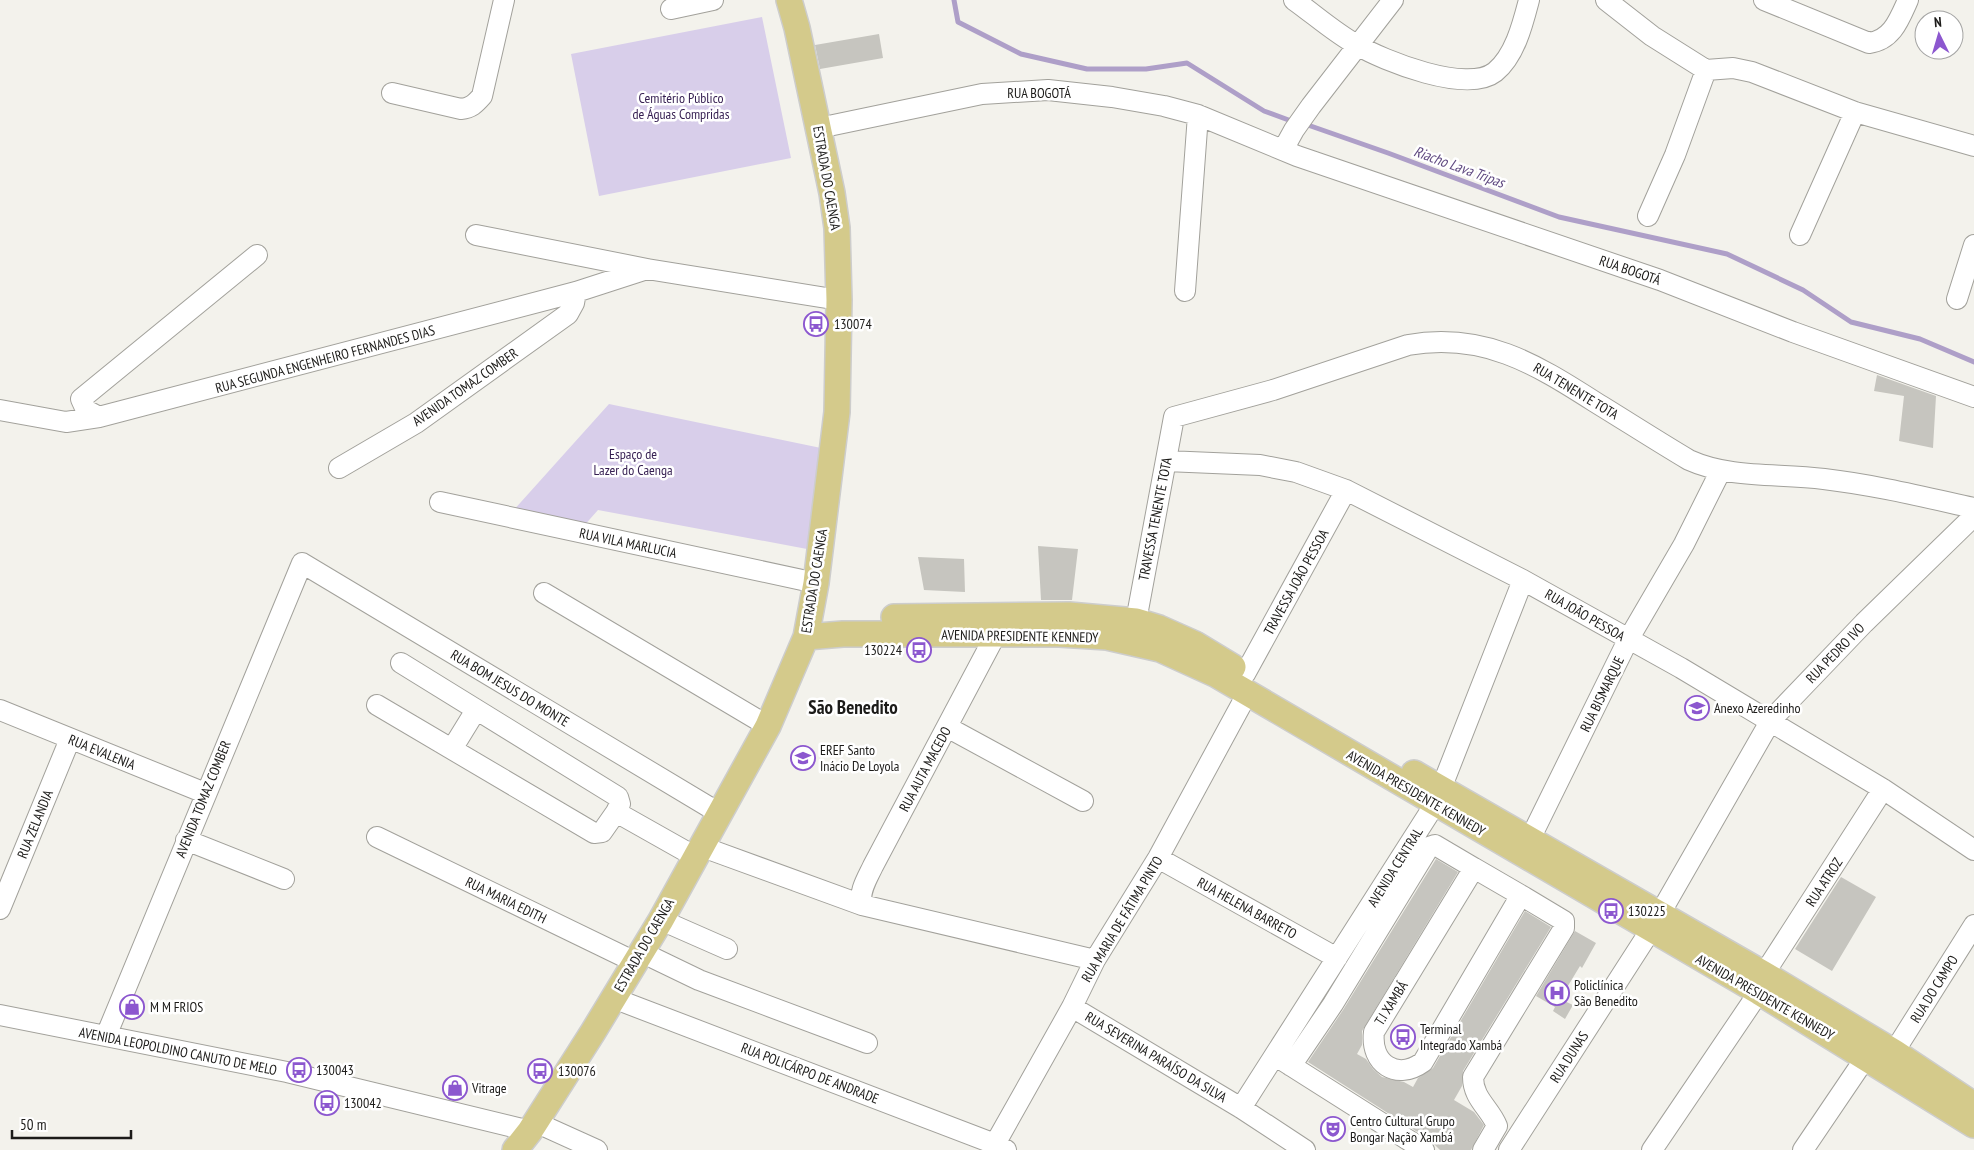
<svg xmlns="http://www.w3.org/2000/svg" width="1974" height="1150" font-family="'PT Sans Narrow',sans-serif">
	<rect width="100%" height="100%" fill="#f3f2ec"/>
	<!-- green -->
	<path fill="#d8ceea" d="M 762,17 L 791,158 L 599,196 L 571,54 Z
		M 609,404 L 821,448 L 807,549 L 598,510 L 582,528 L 512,512 Z"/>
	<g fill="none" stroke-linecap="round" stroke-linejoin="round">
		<!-- stream -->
		<path stroke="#ae9fc8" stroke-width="5" d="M 954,0 L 958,22 L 1021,54 L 1087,69 L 1146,69 L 1187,63 L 1264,111 L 1294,122
			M 1305,124 L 1388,153 L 1559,217 L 1727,254 L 1803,290 L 1851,322 L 1920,339 L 1974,362"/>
	</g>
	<!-- building -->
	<path fill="#c6c5bf" d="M 879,34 L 883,58 L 820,69 L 815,45 Z
		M 1877,375 L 1936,396 L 1933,448 L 1899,441 L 1904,396 L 1874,391 Z
		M 1038,546 L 1078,549 L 1072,600 L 1041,600 Z
		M 918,557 L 964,559 L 965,592 L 924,590 Z
		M 1436,859 L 1458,872 L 1362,1031 L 1362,1045 L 1357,1054 L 1366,1059 L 1373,1069 L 1382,1077 L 1404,1082 L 1413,1087 L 1418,1078 L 1433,1068 L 1525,911 L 1551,927 L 1463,1071 L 1462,1086 L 1454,1100 L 1474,1112 L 1484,1125 L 1471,1150 L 1440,1150 L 1430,1140 L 1308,1062 L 1343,1010 Z
		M 1841,877 L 1876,897 L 1832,971 L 1795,949 Z
		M 1575,931 L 1596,943 L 1582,968 L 1580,966 L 1560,999 L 1573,1005 L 1565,1019 L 1553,1011 L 1555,1007 L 1536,996 Z"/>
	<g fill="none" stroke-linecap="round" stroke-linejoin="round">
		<defs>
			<path id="minor" d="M 1294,0 C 1315,15 1335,33 1357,45 C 1384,61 1467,94 1495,72 C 1515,56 1523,23 1529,0
				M 1606,0 L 1652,36 L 1706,70 L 1733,68 L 1752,72 L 1855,112 L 1974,146
				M 1764,0 L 1869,43 C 1892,40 1899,20 1908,0
				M 671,9 L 713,0
				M 392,93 L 461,109 C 471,108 475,104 482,96 L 504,0
				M 819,128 L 982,94 L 1048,90 L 1112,97 L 1164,106 L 1198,115 L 1297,156 L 1660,280 L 1793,332 L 1974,397
				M 1283,150 L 1294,130 L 1311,106 L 1393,0
				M 1648,216 L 1675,155 L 1706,70
				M 476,235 L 647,269 L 839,300
				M 1800,235 L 1855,112
				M 1185,291 L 1198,115
				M 1957,299 L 1974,245
				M 0,410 L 66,422 L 99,417 L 576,292 L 647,269
				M 99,417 L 86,410 L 81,399 L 257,255
				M 1166,461 L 1260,465 L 1296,472 L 1346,490 L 1523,580 L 1681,668 L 1883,789 L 1974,850
				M 339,468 L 416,423 L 568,314 L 574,303 L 576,292
				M 440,502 L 816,583
				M 544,593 L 768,726
				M 1136,621 L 1174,417 L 1273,390 L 1408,345 C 1483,332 1534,363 1595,402 C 1626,421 1657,441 1689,460 C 1731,479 1779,473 1824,479 C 1875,485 1924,497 1974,508
				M 996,634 L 873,866 C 868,877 858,892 862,905 L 1095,960
				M 401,663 L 618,797 L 620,804 L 616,812
				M 1245,674 L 1346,490
				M 377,705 L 594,833 L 602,832 L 616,812 L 694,856
				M 0,710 L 205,793
				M 947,727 L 1083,801
				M 452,749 L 476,710
				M 377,837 L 635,962
				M 1530,839 L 1628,640 L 1684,544 L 1720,472
				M 186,840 L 284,879
				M 700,846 L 862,905
				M 1158,858 L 1337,958
				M 1474,868 L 1524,897
				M 0,909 L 70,739
				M 661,920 L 727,949
				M 641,952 L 699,980 L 867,1043
				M 1764,974 L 1883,789
				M 613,998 L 995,1144 L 1006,1150
				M 1072,1007 L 1241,1108 L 1305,1150
				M 0,1015 L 287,1072 L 530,1131
				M 106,1036 L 302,563 L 719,813
				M 1894,1052 L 1974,925
				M 1282,1060 L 1424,1150
				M 1291,1066 L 1333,1004 L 1429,847 L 1435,845 L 1474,868 L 1374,1032 C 1370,1064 1397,1081 1423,1062 L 1518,900 L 1524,897 L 1564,921 L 1564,928 L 1473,1077 C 1473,1099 1490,1108 1497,1126 L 1483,1150
				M 1241,1108 L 1435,804 L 1523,580
				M 535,1122 L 597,1150
				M 995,1144 L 1072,1007 L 1095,960 L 1158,858 L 1247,694
				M 1509,1150 L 1650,931 L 1771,720 L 1864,623 L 1974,516
				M 1652,1150 L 1759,992
				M 1803,1150 L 1866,1057"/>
			<path id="major" d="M 894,617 L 1069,615 L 1136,621 L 1159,628 L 1195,644 L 1233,667
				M 806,637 L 843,634 L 1059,634 L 1107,637 L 1160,649 L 1215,674 L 1759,992 L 1974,1125
				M 1414,773 L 1764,974 L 1894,1052 L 1971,1103
				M 515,1150 L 530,1131 L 593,1032 L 661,920 L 768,726 L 806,637 L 816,583 L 837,412 L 839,300 L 837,228 L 832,193 L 797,28 L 789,0"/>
		</defs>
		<!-- minor casing -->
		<use href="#minor" stroke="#a2a19b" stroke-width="22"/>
		<!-- major casing -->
		<use href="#major" stroke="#cdcdcc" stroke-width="28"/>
		<!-- minor -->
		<use href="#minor" stroke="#fff" stroke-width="20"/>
		<!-- major -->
		<use href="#major" stroke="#d4ca8b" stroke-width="25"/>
	</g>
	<!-- icons -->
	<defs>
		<symbol id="bus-ring" viewBox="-11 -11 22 22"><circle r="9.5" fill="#fff" stroke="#8c57cf" stroke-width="1.5"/><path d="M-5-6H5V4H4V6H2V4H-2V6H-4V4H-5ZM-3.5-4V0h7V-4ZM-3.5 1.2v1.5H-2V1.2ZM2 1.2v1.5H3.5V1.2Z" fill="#8c57cf"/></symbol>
		<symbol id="school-ring" viewBox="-11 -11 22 22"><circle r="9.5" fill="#fff" stroke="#8c57cf" stroke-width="1.5"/><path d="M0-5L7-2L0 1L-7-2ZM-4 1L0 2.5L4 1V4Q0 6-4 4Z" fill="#8c57cf"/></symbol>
		<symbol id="hospital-ring" viewBox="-11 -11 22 22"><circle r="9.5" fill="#fff" stroke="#8c57cf" stroke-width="1.5"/><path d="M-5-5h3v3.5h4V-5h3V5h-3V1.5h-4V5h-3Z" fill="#8c57cf"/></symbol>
		<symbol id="shop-ring" viewBox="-11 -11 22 22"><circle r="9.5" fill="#fff" stroke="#8c57cf" stroke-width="1.5"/><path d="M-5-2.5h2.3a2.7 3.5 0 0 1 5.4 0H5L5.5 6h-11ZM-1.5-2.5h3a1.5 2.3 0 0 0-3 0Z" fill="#8c57cf"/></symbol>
		<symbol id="theatre-ring" viewBox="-11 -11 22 22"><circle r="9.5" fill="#fff" stroke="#8c57cf" stroke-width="1.5"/><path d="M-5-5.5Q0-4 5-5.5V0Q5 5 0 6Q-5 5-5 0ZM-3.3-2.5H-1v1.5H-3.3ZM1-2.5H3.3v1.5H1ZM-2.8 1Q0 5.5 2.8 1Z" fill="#8c57cf"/></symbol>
	</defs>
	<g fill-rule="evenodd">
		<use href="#bus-ring" x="802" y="310" width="28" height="28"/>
		<use href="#bus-ring" x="905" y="636" width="28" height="28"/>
		<use href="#school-ring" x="1683" y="694" width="28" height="28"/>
		<use href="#school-ring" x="789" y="744" width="28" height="28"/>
		<use href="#bus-ring" x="1597" y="897" width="28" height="28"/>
		<use href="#hospital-ring" x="1543" y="979" width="28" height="28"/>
		<use href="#shop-ring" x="118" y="993" width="28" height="28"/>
		<use href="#bus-ring" x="1389" y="1023" width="28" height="28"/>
		<use href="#bus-ring" x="285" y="1056" width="28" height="28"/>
		<use href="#bus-ring" x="526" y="1057" width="28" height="28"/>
		<use href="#shop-ring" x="441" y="1074" width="28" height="28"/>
		<use href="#bus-ring" x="313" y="1089" width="28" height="28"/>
		<use href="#theatre-ring" x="1319" y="1115" width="28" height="28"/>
	</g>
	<g text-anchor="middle" stroke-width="5" stroke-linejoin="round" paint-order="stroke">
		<!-- street labels -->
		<g font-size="14" fill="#1c1b19" stroke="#fff">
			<text x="1039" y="98">RUA BOGOTÁ</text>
			<text transform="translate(827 178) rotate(80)" y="5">ESTRADA DO CAENGA</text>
			<text transform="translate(1630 270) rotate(19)" y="5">RUA BOGOTÁ</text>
			<text transform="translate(325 359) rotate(-15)" y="5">RUA SEGUNDA ENGENHEIRO FERNANDES DIAS</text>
			<text transform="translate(465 387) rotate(-35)" y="5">AVENIDA TOMAZ COMBER</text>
			<text transform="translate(1576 391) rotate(31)" y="5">RUA TENENTE TOTA</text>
			<text transform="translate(1155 519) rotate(-79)" y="5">TRAVESSA TENENTE TOTA</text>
			<text transform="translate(628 543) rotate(12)" y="5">RUA VILA MARLUCIA</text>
			<text transform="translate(814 581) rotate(-81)" y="5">ESTRADA DO CAENGA</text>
			<text transform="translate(1296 582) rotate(-61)" y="5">TRAVESSA JOÃO PESSOA</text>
			<text transform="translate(1585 615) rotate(30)" y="5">RUA JOÃO PESSOA</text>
			<text transform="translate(1020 636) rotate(1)" y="5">AVENIDA PRESIDENTE KENNEDY</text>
			<text transform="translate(1835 653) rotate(-46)" y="5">RUA PEDRO IVO</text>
			<text transform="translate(510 688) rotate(31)" y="5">RUA BOM JESUS DO MONTE</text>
			<text transform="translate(1602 694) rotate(-64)" y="5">RUA BISMARQUE</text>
			<text transform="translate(102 752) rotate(22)" y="5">RUA EVALENIA</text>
			<text transform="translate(925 769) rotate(-62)" y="5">RUA AUTA MACEDO</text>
			<text transform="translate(1416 793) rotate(30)" y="5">AVENIDA PRESIDENTE KENNEDY</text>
			<text transform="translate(203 799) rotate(-68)" y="5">AVENIDA TOMAZ COMBER</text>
			<text transform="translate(35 824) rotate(-68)" y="5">RUA ZELANDIA</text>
			<text transform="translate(1395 867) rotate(-58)" y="5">AVENIDA CENTRAL</text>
			<text transform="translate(1824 882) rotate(-57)" y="5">RUA ATROZ</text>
			<text transform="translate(506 900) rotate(26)" y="5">RUA MARIA EDITH</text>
			<text transform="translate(1247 908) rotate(29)" y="5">RUA HELENA BARRETO</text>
			<text transform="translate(1122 919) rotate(-59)" y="5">RUA MARIA DE FÁTIMA PINTO</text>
			<text transform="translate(644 945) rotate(-60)" y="5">ESTRADA DO CAENGA</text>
			<text transform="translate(1934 989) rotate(-58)" y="5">RUA DO CAMPO</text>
			<text transform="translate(1765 997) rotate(30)" y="5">AVENIDA PRESIDENTE KENNEDY</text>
			<text transform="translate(1391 1003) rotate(-58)" y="5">T.I XAMBÁ</text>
			<text transform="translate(178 1051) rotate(11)" y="5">AVENIDA LEOPOLDINO CANUTO DE MELO</text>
			<text transform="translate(1156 1057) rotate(31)" y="5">RUA SEVERINA PARAÍSO DA SILVA</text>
			<text transform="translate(1569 1057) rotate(-57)" y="5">RUA DUNAS</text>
			<text transform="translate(810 1073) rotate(21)" y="5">RUA POLICÁRPO DE ANDRADE</text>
		</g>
		<!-- park labels -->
		<g font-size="14" fill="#351e51" stroke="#fff">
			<text x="681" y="103">Cemitério Público<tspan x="681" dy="16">de Águas Compridas</tspan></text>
			<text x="633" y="459">Espaço de<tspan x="633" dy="16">Lazer do Caenga</tspan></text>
		</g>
		<!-- poi labels -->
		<g font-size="14" fill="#1c1b19" stroke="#fff" text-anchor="start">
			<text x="834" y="329">130074</text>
			<text x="902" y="655" text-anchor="end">130224</text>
			<text x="1714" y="713">Anexo Azeredinho</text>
			<text x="820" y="755">EREF Santo<tspan x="820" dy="16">Inácio De Loyola</tspan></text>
			<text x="1628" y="916">130225</text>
			<text x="1574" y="990">Policlínica<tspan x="1574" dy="16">São Benedito</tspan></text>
			<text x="150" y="1012">M M FRIOS</text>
			<text x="1420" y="1034">Terminal<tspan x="1420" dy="16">Integrado Xambá</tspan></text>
			<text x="316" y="1075">130043</text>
			<text x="558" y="1076">130076</text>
			<text x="472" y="1093">Vitrage</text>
			<text x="344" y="1108">130042</text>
			<text x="1350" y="1126">Centro Cultural Grupo<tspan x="1350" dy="16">Bongar Nação Xambá</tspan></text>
		</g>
		<!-- water labels -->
		<g font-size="15" font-style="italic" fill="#614b82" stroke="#fff">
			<text transform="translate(1459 167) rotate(20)" y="5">Riacho Lava Tripas</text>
		</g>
		<!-- district labels -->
		<g font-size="19" font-weight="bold" fill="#1c1b19" stroke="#fff">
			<text x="853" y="714">São Benedito</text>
		</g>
	</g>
	<!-- north arrow -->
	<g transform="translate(1939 35) rotate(355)"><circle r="24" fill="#ffffff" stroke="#a4a4a3"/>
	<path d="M0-4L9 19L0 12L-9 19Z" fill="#8c57cf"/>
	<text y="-8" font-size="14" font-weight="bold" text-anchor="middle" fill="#1c1b19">N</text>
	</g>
	<!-- scale -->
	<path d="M12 1130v8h119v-8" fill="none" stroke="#1c1b19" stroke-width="2.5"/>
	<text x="20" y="1130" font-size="15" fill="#1c1b19" stroke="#ffffff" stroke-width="4" paint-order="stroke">50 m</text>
</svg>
